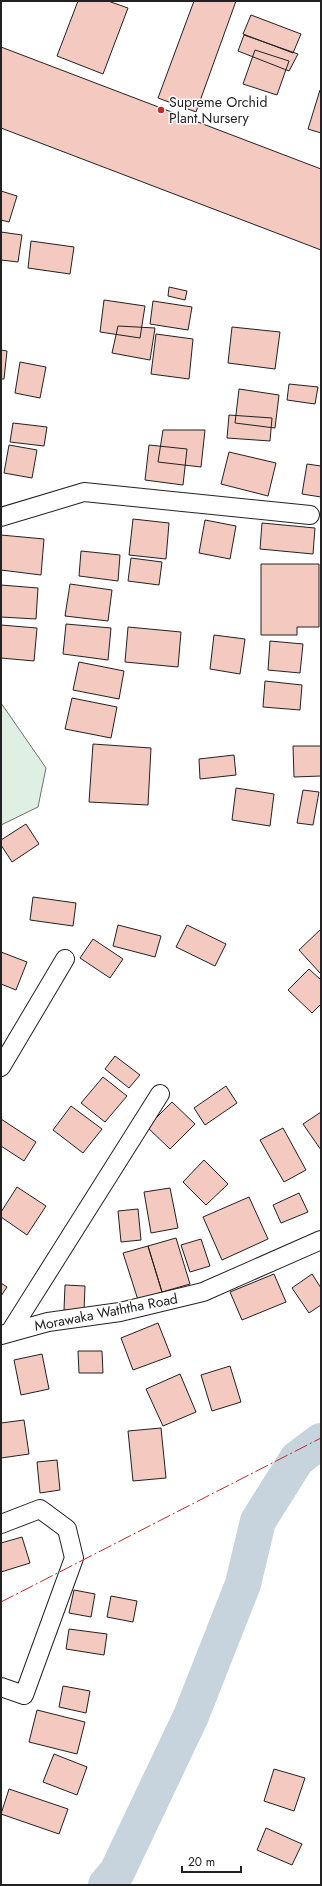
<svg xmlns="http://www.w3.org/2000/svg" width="322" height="1886" font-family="Jost,sans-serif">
	<rect width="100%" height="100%" fill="#fff"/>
	<!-- green -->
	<path fill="#e0efe3" stroke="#6f6f6f" d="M 1,703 L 46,768 L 38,807 L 1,825 Z"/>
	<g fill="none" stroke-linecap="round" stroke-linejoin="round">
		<!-- river -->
		<path stroke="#c7d3dd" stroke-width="36" d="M 106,1885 L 117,1872 L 191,1716 L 243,1584 L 258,1521 L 297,1459 L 321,1441"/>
	</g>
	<!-- building -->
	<path fill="#f3c9c0" stroke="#222" d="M 78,1 L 108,1 L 128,8 L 103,74 L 57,56 Z
		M 194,1 L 236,1 L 196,112 L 158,98 Z
		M 251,15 L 301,34 L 293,53 L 243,34 Z
		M 244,35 L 298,54 L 289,71 L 238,51 Z
		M 1,47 L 321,169 L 321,250 L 1,128 Z
		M 255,50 L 289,61 L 277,95 L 243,84 Z
		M 320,90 L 321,90 L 321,133 L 308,129 Z
		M 1,191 L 17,196 L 9,222 L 1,220 Z
		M 1,232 L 22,235 L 18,262 L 1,260 Z
		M 31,241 L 74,247 L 70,274 L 28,268 Z
		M 169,287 L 187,291 L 185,300 L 168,296 Z
		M 104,300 L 145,306 L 140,338 L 100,332 Z
		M 153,301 L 192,307 L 188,330 L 150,324 Z
		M 118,326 L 155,328 L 150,360 L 112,353 Z
		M 232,327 L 280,332 L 275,369 L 228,363 Z
		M 156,334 L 193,339 L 189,379 L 151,374 Z
		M 1,350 L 7,351 L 4,379 L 1,379 Z
		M 20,362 L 46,367 L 40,398 L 15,393 Z
		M 289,384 L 318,387 L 315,404 L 287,400 Z
		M 239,389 L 279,395 L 275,428 L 235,423 Z
		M 229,415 L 272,418 L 270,441 L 227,438 Z
		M 13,423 L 47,427 L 44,446 L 10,442 Z
		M 163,430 L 205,430 L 201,467 L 158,462 Z
		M 9,445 L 37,450 L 32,478 L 4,473 Z
		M 149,445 L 187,449 L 183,485 L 145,480 Z
		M 229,452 L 276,463 L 268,496 L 221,484 Z
		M 307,464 L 321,466 L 321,497 L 302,494 Z
		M 133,519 L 169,523 L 166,559 L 129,555 Z
		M 205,520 L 236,526 L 230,559 L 199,553 Z
		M 262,523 L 315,528 L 313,554 L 260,549 Z
		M 1,535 L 44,539 L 41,575 L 1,570 Z
		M 81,551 L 120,555 L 118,581 L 79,576 Z
		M 131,558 L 162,562 L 159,585 L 128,581 Z
		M 261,564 L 319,564 L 319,627 L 297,627 L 297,635 L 261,635 Z
		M 70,584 L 112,590 L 108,621 L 65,616 Z
		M 1,585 L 38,588 L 36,619 L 1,617 Z
		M 66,624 L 111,628 L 108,660 L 63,654 Z
		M 1,625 L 37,628 L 34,661 L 1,658 Z
		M 128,627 L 181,632 L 178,667 L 125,662 Z
		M 214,635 L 245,639 L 240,674 L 210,669 Z
		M 270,641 L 303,644 L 300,673 L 268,670 Z
		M 79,662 L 124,671 L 119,699 L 73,690 Z
		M 265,681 L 302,685 L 300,710 L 263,707 Z
		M 72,698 L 117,707 L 111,738 L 65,729 Z
		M 93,744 L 151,748 L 148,805 L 89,802 Z
		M 293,746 L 321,746 L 321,776 L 294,777 Z
		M 234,755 L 236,775 L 200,779 L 199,759 Z
		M 236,788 L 274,794 L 270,826 L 232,820 Z
		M 303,790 L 319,792 L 313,825 L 297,823 Z
		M 26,824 L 39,844 L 12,862 L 1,845 L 1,840 Z
		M 33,897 L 76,903 L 73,926 L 30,920 Z
		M 118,925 L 161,936 L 155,957 L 113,946 Z
		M 187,925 L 226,944 L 215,966 L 176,947 Z
		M 321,929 L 321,972 L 320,973 L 299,950 Z
		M 93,939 L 123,959 L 110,978 L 80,958 Z
		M 1,952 L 27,962 L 16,990 L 1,984 Z
		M 309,969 L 321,980 L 321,1004 L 312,1013 L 288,990 Z
		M 115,1056 L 140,1075 L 129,1088 L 105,1069 Z
		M 103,1077 L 127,1096 L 105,1122 L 81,1103 Z
		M 226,1086 L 237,1103 L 205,1125 L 194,1108 Z
		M 172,1102 L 195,1124 L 170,1149 L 147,1127 Z
		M 71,1106 L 102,1129 L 83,1153 L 53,1130 Z
		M 321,1112 L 321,1150 L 303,1124 Z
		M 1,1119 L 36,1142 L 24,1161 L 1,1146 Z
		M 283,1128 L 306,1170 L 284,1182 L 260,1140 Z
		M 204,1160 L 228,1184 L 206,1205 L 183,1182 Z
		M 17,1187 L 46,1206 L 27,1235 L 1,1217 L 1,1212 Z
		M 170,1188 L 178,1228 L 151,1233 L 144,1192 Z
		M 299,1193 L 308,1212 L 281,1223 L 273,1205 Z
		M 249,1197 L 268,1239 L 222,1260 L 203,1217 Z
		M 138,1209 L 141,1240 L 121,1242 L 118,1211 Z
		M 176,1238 L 190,1284 L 162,1292 L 148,1246 Z
		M 201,1239 L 210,1266 L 190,1272 L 181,1245 Z
		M 148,1246 L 162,1292 L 138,1300 L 123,1253 Z
		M 274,1274 L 286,1302 L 242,1320 L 230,1292 Z
		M 312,1274 L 321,1288 L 321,1305 L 309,1313 L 292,1288 Z
		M 1,1283 L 7,1287 L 1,1296 Z
		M 65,1285 L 85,1286 L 84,1311 L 64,1310 Z
		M 158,1323 L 171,1356 L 133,1370 L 121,1338 Z
		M 78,1351 L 102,1351 L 103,1373 L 79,1373 Z
		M 42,1354 L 49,1389 L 21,1395 L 14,1360 Z
		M 230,1366 L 241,1402 L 212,1411 L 201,1375 Z
		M 180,1374 L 196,1412 L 163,1426 L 146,1389 Z
		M 24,1420 L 29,1454 L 1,1458 L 1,1423 Z
		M 161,1428 L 166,1478 L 133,1481 L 128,1431 Z
		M 57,1460 L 60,1490 L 40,1493 L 37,1462 Z
		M 22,1537 L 30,1563 L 1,1572 L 1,1543 Z
		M 74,1590 L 95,1594 L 91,1617 L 69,1613 Z
		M 111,1596 L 137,1601 L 133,1622 L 107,1617 Z
		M 69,1629 L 107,1634 L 104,1655 L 66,1649 Z
		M 63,1686 L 90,1691 L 86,1713 L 59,1707 Z
		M 37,1710 L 85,1722 L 77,1754 L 29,1742 Z
		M 54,1754 L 87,1767 L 77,1795 L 43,1782 Z
		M 274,1769 L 305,1778 L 294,1811 L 264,1801 Z
		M 9,1789 L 68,1809 L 59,1834 L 1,1814 Z
		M 266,1828 L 302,1844 L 292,1865 L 257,1850 Z"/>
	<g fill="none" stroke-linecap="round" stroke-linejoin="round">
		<defs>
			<path id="minor" d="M 1,517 L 84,492 L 310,515
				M 1,1067 L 65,959
				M 10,1332 L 160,1094
				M 1,1335 L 48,1322 L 120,1312 L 203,1292 L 321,1240
				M 1,1524 L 40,1509 L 67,1529 L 74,1558 L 24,1695 L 1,1687"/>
		</defs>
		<!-- minor casing -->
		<use href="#minor" stroke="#222" stroke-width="20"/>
		<!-- minor -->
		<use href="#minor" stroke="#fff" stroke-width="18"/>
		<!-- power -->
		<path stroke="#c62828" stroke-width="1" stroke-dasharray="14 3 2 3" stroke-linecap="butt" d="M 1,1602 L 321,1438"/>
	</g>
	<!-- markers -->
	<circle fill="#c62828" stroke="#fff" stroke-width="1.5" cx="161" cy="110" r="4"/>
	<g text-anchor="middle" stroke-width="3" stroke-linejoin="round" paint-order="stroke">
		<!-- poi labels -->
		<g font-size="14" fill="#222" stroke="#fff" text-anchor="start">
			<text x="169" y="107">Supreme Orchid<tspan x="169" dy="16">Plant Nursery</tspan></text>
		</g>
		<!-- street labels -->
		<g font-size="14" fill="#222" stroke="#fff">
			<text transform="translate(106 1312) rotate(-11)" y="5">Morawaka Waththa Road</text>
		</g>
	</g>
	<!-- border -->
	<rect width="322" height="1886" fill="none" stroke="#222222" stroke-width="4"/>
	<!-- scale -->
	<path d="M182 1866v6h59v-6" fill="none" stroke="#222222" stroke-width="2"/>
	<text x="188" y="1866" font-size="12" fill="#222222" stroke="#ffffff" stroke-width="3" paint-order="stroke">20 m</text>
</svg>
